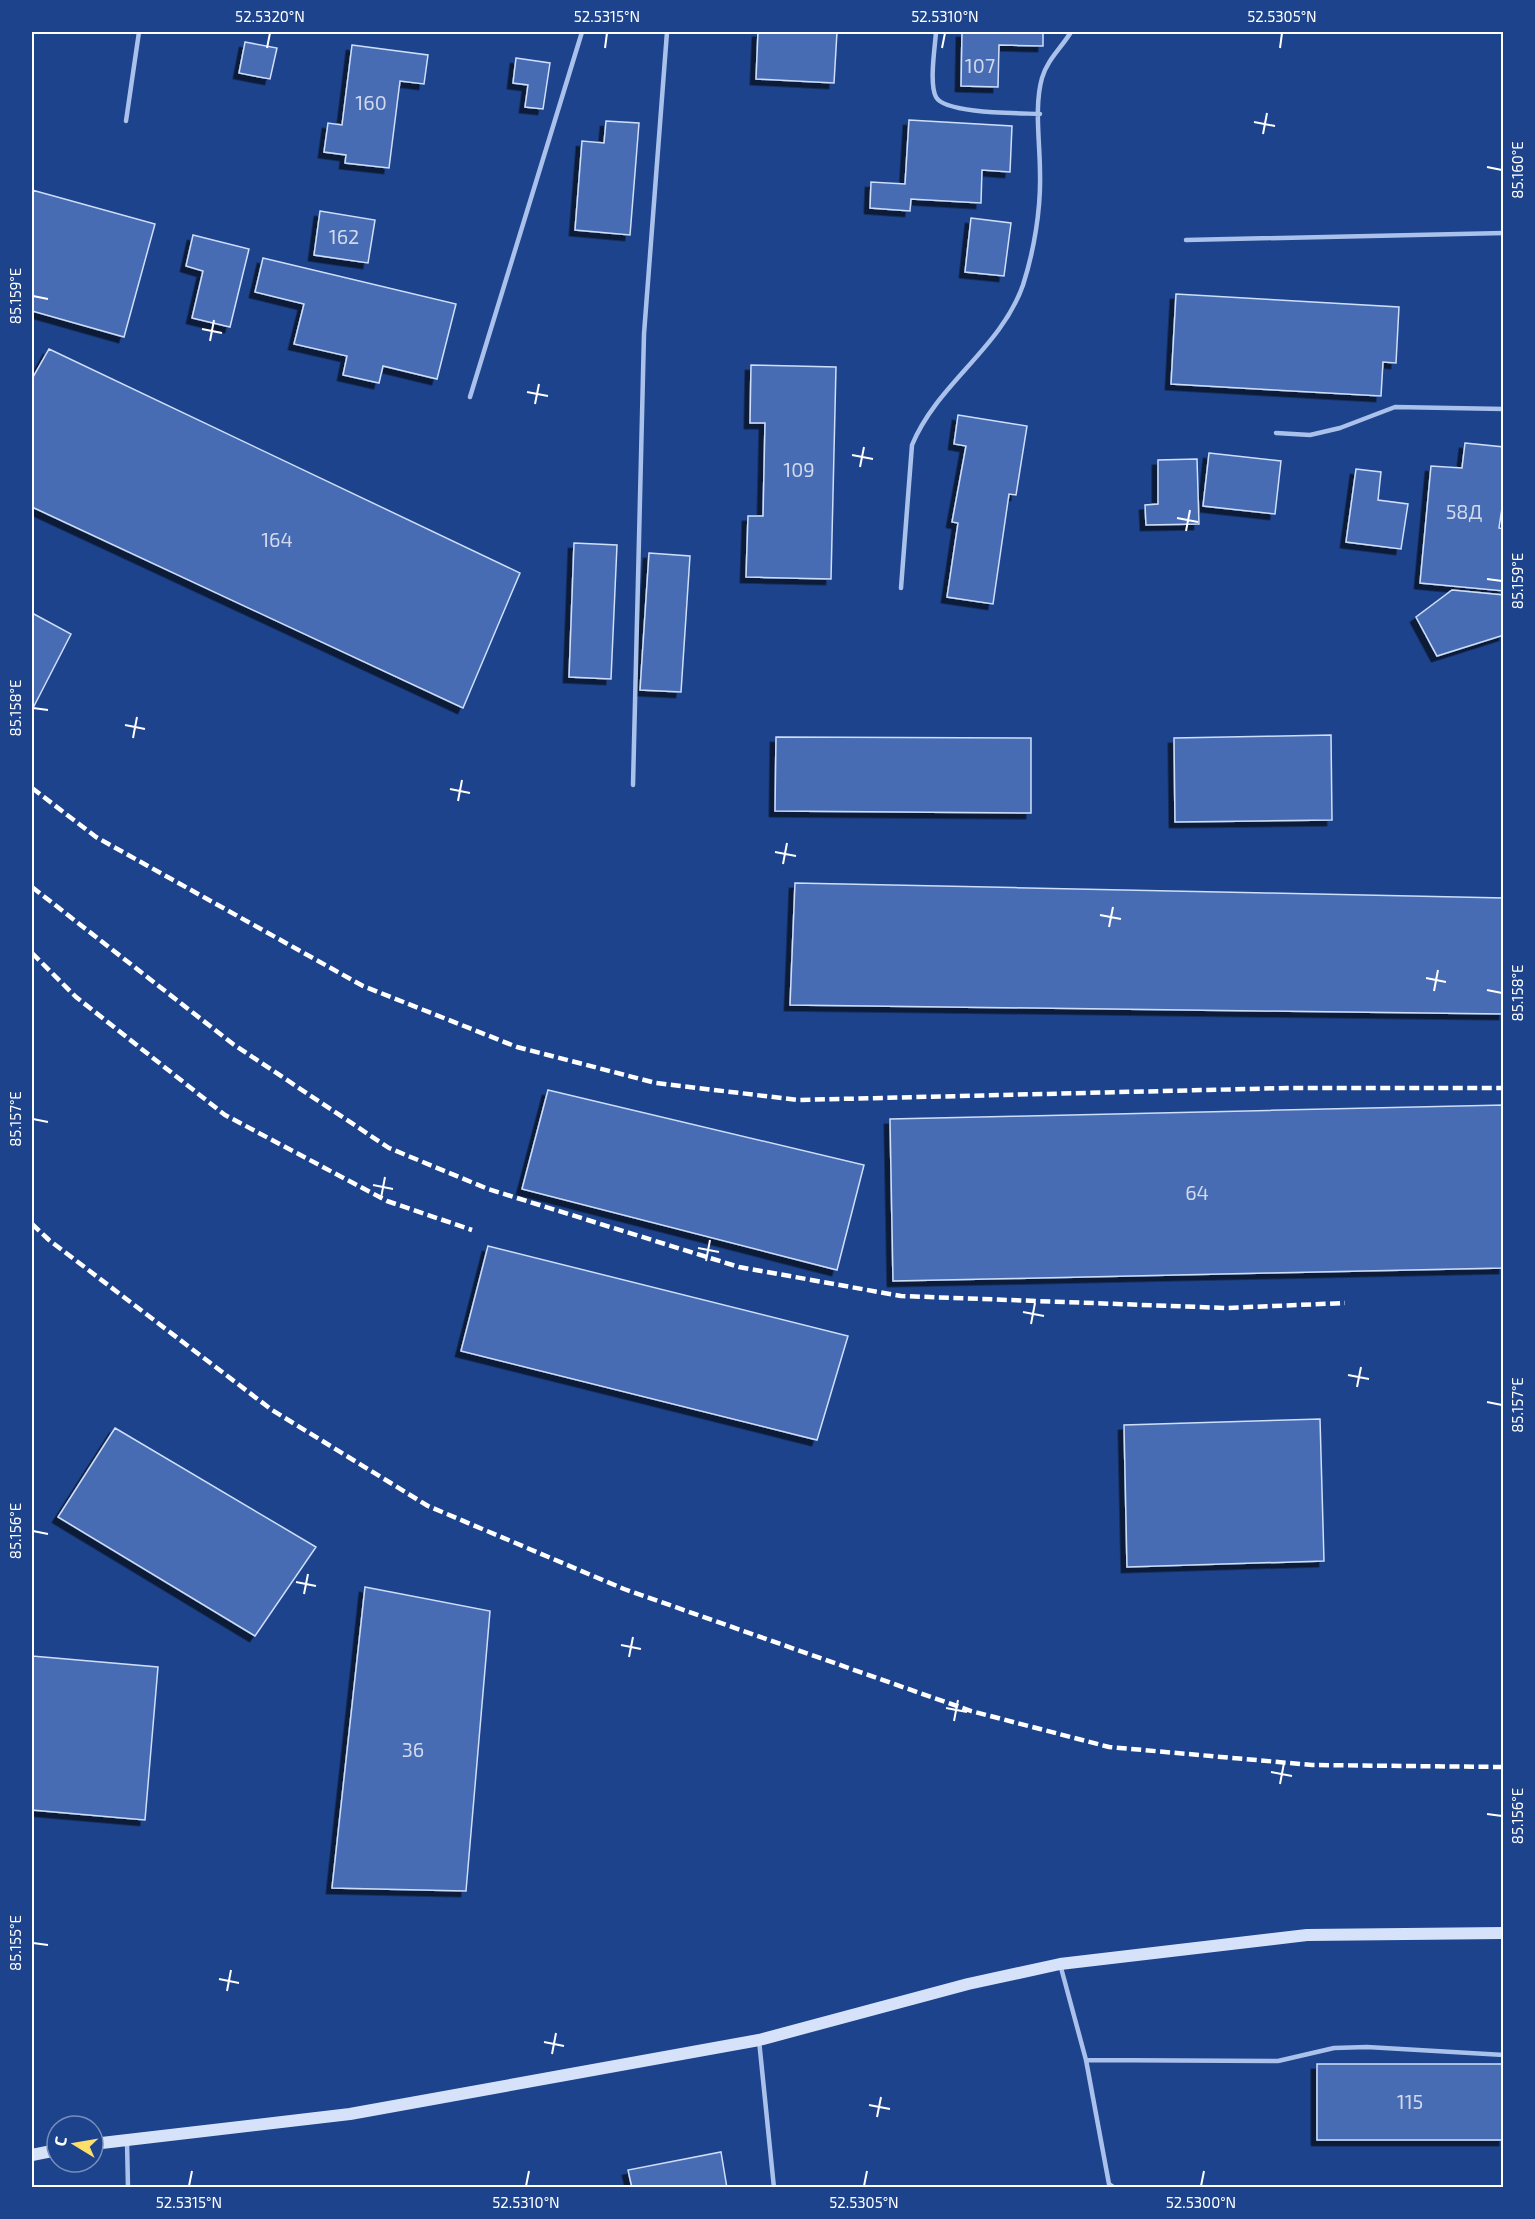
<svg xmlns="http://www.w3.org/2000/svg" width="1535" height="2219" font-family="'Exo 2',sans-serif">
	<defs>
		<filter id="shadow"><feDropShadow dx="-5.5" dy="5.5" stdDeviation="0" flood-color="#0009"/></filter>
	</defs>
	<rect width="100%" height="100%" fill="#1d438c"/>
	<!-- building -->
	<path fill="#466cb3" stroke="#cfdef9" stroke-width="1.5" filter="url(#shadow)" d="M 758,32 L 837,32 L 834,83 L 756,79 Z
		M 962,32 L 1043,32 L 1043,46 L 999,45 L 998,87 L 961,86 Z
		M 245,42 L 277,48 L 270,79 L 239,73 Z
		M 352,45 L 428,55 L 424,84 L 400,81 L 389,168 L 345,163 L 346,155 L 324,152 L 328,123 L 342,125 Z
		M 516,58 L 550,63 L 543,109 L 525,107 L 528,85 L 513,83 Z
		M 909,120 L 1012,126 L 1010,172 L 982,170 L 981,203 L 911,199 L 910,211 L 870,208 L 871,182 L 905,184 Z
		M 606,121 L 639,123 L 630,235 L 575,230 L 582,141 L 604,143 Z
		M 32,190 L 155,224 L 124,337 L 32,311 Z
		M 320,211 L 375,220 L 368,263 L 314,255 Z
		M 971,218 L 1011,223 L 1004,276 L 965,272 Z
		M 193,235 L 249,249 L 230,327 L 192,318 L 203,271 L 186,266 Z
		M 263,258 L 456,304 L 437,379 L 383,366 L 379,383 L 343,375 L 347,356 L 294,344 L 304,304 L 255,292 Z
		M 1176,294 L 1399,307 L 1396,363 L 1383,362 L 1381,396 L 1171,384 Z
		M 49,349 L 520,573 L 463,708 L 32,507 L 32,379 Z
		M 751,365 L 836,367 L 831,579 L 746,577 L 748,516 L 763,516 L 765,423 L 750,423 Z
		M 958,415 L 1027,426 L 1016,495 L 1009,494 L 993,604 L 947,597 L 958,523 L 952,522 L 966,446 L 954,444 Z
		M 1465,443 L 1504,447 L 1504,495 L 1499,528 L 1504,529 L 1504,591 L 1420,583 L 1431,466 L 1462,468 Z
		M 1209,453 L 1281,461 L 1275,514 L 1203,506 Z
		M 1197,459 L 1199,524 L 1146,525 L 1145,505 L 1158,504 L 1158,460 Z
		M 1356,469 L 1381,472 L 1378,500 L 1408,504 L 1401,549 L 1346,542 Z
		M 574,543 L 617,545 L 611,679 L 569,677 Z
		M 649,553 L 690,556 L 681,692 L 640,690 Z
		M 1452,590 L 1504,595 L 1504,635 L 1437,656 L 1416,617 Z
		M 32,613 L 71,634 L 32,710 Z
		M 1331,735 L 1332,820 L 1175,822 L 1174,738 Z
		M 776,737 L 1031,738 L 1031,813 L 775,811 Z
		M 795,883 L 1504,898 L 1504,1014 L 790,1005 Z
		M 548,1090 L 864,1165 L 837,1270 L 522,1189 Z
		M 1504,1105 L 1504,1268 L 893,1281 L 890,1119 Z
		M 488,1246 L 848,1336 L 817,1440 L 461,1351 Z
		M 1320,1419 L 1324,1561 L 1127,1567 L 1124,1425 Z
		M 115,1428 L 316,1547 L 255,1636 L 58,1517 Z
		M 365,1587 L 490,1611 L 466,1891 L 332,1888 Z
		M 32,1656 L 158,1667 L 145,1820 L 32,1810 Z
		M 1317,2064 L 1504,2064 L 1504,2140 L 1317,2140 Z
		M 721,2152 L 727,2188 L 632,2188 L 628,2170 Z"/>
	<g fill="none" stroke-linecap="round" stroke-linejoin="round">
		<!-- service -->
		<path stroke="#aac1ec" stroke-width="4.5" d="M 936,32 C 935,47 929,84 936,97 C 945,114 1020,113 1040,114
			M 126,121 L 139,32
			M 1186,240 L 1504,233
			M 470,397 L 582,32
			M 1276,433 L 1310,435 L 1340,428 L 1395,407 L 1504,409
			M 901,588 L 912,445 C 937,384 1001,348 1023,285 C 1034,251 1041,209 1040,173 C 1040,143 1034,106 1042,78 C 1047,60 1062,47 1071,32
			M 633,785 L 644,334 L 667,32
			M 1060,1964 L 1086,2060 L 1109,2184 L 1115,2188
			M 759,2040 L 774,2188
			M 1086,2060 L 1278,2061 L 1334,2048 L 1367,2047 L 1504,2055
			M 127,2141 L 128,2188"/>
		<!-- secondary -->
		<path stroke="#d6e2f9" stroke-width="12" d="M 93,2144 L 350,2114 L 759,2040 L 968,1984 L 1060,1964 L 1307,1935 L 1504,1933
			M 32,2155 L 57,2150"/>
		<!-- rail -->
		<path stroke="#fff" stroke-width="4.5" stroke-dasharray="10 4.5" stroke-linecap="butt" d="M 32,788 L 96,837 L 363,986 L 517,1047 L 656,1083 L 798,1100 L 1287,1088 L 1504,1088
			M 32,887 L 233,1044 L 389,1148 L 488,1189 L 739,1267 L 901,1296 L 1226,1308 L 1345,1303
			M 32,953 L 76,997 L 225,1115 L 387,1201 L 472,1230
			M 32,1224 L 49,1240 L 272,1410 L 428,1506 L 624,1589 L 971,1711 L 1109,1747 L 1312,1765 L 1504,1767"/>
	</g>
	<!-- ticks -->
	<path fill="none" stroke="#fff" stroke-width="2" d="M 267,48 L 270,33M 605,48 L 607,33M 942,48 L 945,33M 1280,48 L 1282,33M 1254,122 L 1275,126M 1263,134 L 1267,113M 1487,167 L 1502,170M 33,296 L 48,299M 202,329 L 222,333M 210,341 L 214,320M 527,392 L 548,396M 535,404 L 539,384M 852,455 L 873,459M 860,467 L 864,447M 1177,518 L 1198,522M 1186,531 L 1190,510M 1487,579 L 1502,581M 33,708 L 48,710M 125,725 L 145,729M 133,738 L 137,717M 450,789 L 470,793M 458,801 L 462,780M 775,852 L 796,856M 783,864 L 787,843M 1100,915 L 1121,919M 1109,927 L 1113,907M 1426,978 L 1446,982M 1487,990 L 1502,993M 1434,991 L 1438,970M 33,1119 L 48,1122M 373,1185 L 393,1189M 381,1198 L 385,1177M 698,1248 L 719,1252M 706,1261 L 710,1240M 1023,1312 L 1044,1316M 1031,1324 L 1035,1303M 1348,1375 L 1369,1379M 1357,1387 L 1361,1367M 1487,1402 L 1502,1405M 33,1531 L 48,1534M 296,1582 L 316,1586M 304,1594 L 308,1574M 621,1645 L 641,1649M 629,1657 L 633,1637M 946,1708 L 967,1712M 954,1721 L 958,1700M 1271,1772 L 1292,1776M 1280,1784 L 1284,1763M 1487,1814 L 1502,1816M 33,1943 L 48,1945M 219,1979 L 239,1983M 227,1991 L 231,1970M 544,2042 L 564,2046M 552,2054 L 556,2033M 869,2105 L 890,2109M 877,2117 L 881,2097M 189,2186 L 192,2171M 526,2186 L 529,2171M 864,2186 L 867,2171M 1201,2186 L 1204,2171"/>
	<g text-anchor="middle" stroke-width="6" stroke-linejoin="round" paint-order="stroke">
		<!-- number labels -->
		<g font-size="20" fill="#d1daec">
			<text x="980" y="73">107</text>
			<text x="371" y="110">160</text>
			<text x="344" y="244">162</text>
			<text x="799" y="477">109</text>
			<text x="1464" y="519">58Д</text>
			<text x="277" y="547">164</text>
			<text x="1197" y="1200">64</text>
			<text x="413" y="1757">36</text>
			<text x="1410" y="2109">115</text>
		</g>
	</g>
	<!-- border -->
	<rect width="1535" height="2219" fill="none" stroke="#1d438c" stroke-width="66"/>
	<!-- north arrow -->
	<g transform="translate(75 2144) rotate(281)"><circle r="28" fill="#1d438c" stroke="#778eba" stroke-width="1.5"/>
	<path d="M0-4.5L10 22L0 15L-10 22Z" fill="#fce069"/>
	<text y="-9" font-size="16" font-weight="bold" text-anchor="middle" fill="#ffffff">С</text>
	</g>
	<rect x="33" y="33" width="1469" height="2153" fill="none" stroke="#fff" stroke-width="2"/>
	<g font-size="15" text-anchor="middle" fill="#fff">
		<text x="270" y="22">52.5320°N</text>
		<text x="607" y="22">52.5315°N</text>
		<text x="945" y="22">52.5310°N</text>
		<text x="1282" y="22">52.5305°N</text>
		<text transform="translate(1518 170) rotate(-90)" y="5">85.160°E</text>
		<text transform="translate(16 296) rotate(-90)" y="5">85.159°E</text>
		<text transform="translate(1518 581) rotate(-90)" y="5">85.159°E</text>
		<text transform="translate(16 708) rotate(-90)" y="5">85.158°E</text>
		<text transform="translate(1518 993) rotate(-90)" y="5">85.158°E</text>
		<text transform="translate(16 1119) rotate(-90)" y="5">85.157°E</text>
		<text transform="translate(1518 1405) rotate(-90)" y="5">85.157°E</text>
		<text transform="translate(16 1531) rotate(-90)" y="5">85.156°E</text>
		<text transform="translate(1518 1816) rotate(-90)" y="5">85.156°E</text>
		<text transform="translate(16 1943) rotate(-90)" y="5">85.155°E</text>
		<text x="189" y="2208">52.5315°N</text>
		<text x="526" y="2208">52.5310°N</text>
		<text x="864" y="2208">52.5305°N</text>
		<text x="1201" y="2208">52.5300°N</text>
	</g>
</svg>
